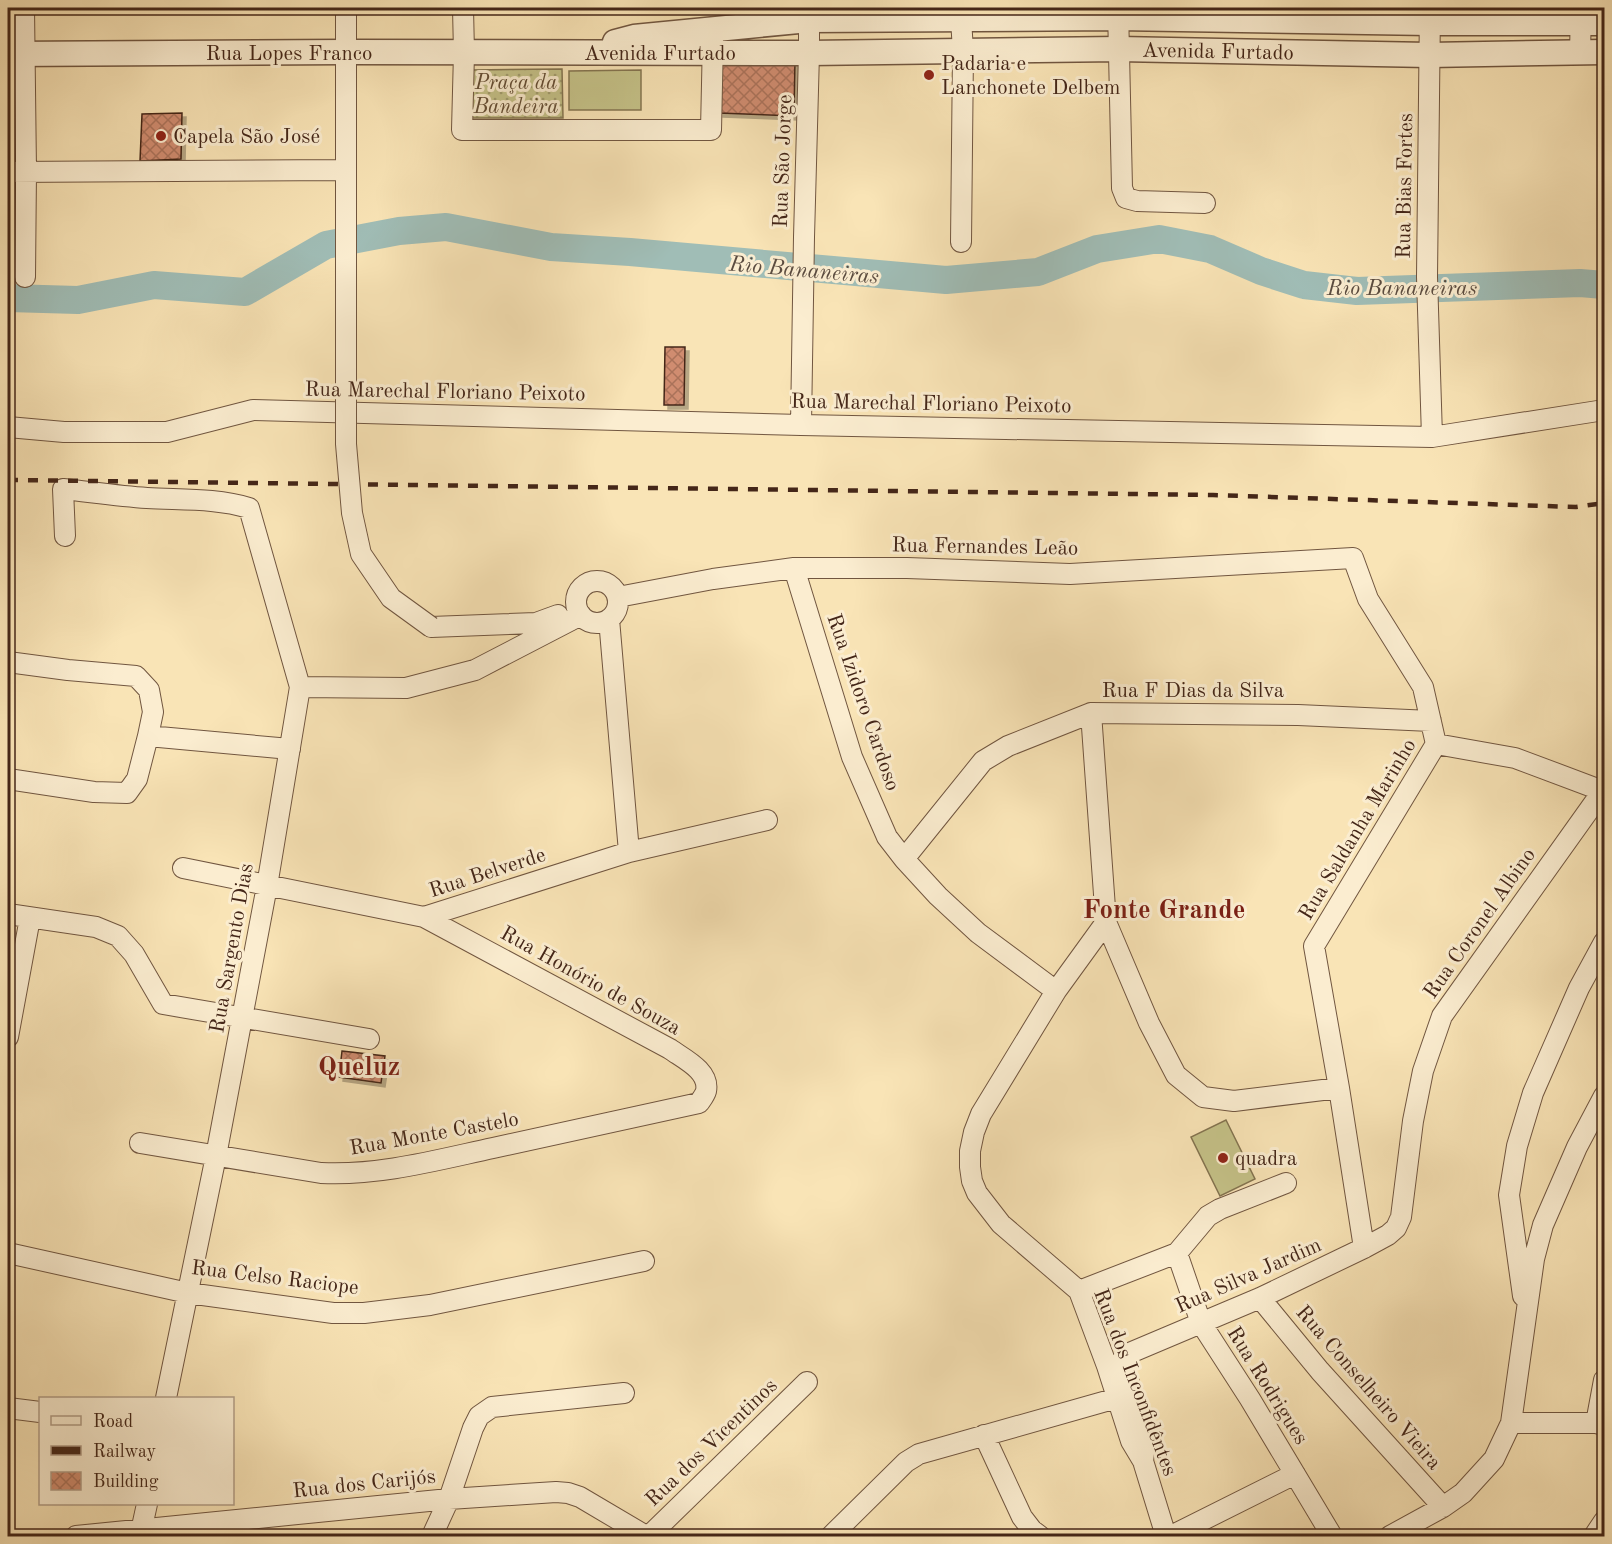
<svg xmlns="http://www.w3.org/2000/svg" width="1612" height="1544" font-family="'Old Standard TT',serif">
	<defs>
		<pattern id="grass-dots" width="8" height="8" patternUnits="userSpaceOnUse" patternTransform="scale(1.5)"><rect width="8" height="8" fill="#c5c288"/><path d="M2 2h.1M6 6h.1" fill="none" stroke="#a29d6e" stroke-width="1.8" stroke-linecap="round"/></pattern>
		<pattern id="building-cross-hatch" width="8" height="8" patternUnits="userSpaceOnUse" patternTransform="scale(1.5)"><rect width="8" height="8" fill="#d08c6f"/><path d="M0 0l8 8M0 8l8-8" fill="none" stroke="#aa725a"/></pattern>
		<filter id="shadow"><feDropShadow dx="4" dy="4" stdDeviation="0" flood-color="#0004"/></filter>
	</defs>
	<rect width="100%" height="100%" fill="#f9e4b6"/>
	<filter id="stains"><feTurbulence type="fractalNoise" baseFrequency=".00333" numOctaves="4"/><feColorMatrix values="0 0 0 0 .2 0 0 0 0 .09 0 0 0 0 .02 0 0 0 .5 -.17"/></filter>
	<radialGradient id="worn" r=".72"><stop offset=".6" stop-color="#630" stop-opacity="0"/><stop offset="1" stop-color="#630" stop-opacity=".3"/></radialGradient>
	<!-- grass -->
	<path fill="url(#grass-dots)" stroke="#847450" stroke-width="1.5" d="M 562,69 L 563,118 L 469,118 L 471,70 Z"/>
	<!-- pitch -->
	<path fill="#c5c288" stroke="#847450" stroke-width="1.5" d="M 641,70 L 641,110 L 569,110 L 569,71 Z
		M 1226,1120 L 1255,1179 L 1220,1196 L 1191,1137 Z"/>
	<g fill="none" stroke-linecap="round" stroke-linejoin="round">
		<!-- river -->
		<path stroke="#a0bdb6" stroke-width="28" d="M 8,298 L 78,300 L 154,285 L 245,292 L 326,245 L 399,231 L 446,227 L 551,247 L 630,252 L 946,280 L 1038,272 L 1097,249 L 1159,239 L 1210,249 L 1261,271 L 1304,285 L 1357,291 L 1580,283 L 1604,285"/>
	</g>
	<!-- building -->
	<path fill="url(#building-cross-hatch)" stroke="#442618" stroke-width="1.5" filter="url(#shadow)" d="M 1444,8 L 1513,8 L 1513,11 L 1444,12 Z
		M 720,60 L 795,60 L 794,116 L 719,113 Z
		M 182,113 L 181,159 L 140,161 L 142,114 Z
		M 665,347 L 685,347 L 684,405 L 664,405 Z
		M 342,1051 L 385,1056 L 381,1083 L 339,1077 Z"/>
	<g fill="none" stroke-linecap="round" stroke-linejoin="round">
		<defs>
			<path id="minor" d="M 24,8 L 26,171 L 25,277
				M 346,8 L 346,374
				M 463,8 L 464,53 L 462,130 L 711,130 L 713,38
				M 1118,8 L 1122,188 L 1126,198 L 1137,201 L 1205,203
				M 1430,8 L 1427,277 L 1432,437
				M 1580,53 L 1581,8
				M 8,172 L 346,170
				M 961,242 L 963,51 L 961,19
				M 801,425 L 804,237 L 809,53 L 809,8
				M 8,427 L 64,432 L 167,432 L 253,410 L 801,425 L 1432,437 L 1604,410
				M 65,536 L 63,489 C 91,492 119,496 147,498 C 181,500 217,498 249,508 L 300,687 L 267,886 L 242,1018 L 216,1156 L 166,1398
				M 794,568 L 852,757 L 887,837 L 904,859 L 938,896 L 978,933 L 1056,991
				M576 602a21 21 0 1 1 42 0a21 21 0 1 1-42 0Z
				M 618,597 L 713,579 L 794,568 L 907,568 L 1070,574 L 1353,558 L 1368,599 L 1423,687 L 1436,744 L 1314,946 L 1339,1088 L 1364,1248
				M 609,619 L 629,852
				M 431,627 L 536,623 L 558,615
				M 8,662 L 68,670 L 136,676 L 149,690 L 153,712 L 148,736 L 290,749
				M 300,687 L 406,688 L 475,670 L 581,615
				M 1091,713 L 1106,922 L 1056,991 L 981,1114 L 974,1132 L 970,1151 L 970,1167 L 972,1181 L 977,1193 L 1001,1224 L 1079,1291 L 1107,1366 L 1131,1441 L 1143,1461 L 1166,1536
				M 1436,744 L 1515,758 L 1603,791
				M 8,779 L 94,792 L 127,793 L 137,779 L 148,736
				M 904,859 L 983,761 L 1008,746 L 1091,713 L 1298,715 L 1431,721
				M 183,868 L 424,917 L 629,852 L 767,820
				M 8,914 L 96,927 L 118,936 L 134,954 L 163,1004 L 369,1039
				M 1106,922 L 1149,1023 L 1176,1075 L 1203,1097 L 1234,1101 L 1339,1088
				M 8,1037 L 30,918
				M 140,1143 L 321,1173 C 379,1176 437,1160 493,1148 C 561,1133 630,1118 699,1103 C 701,1100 705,1095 706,1091 C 710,1071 684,1059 670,1049 L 424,917
				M 8,1253 L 188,1293 L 333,1313 L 364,1313 L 430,1305 L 644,1261
				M 1177,1253 L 1201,1323 L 1250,1399 L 1332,1536
				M 1079,1291 L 1177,1253 L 1208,1216 L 1220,1209 L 1286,1183
				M 1523,1296 L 1509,1195 L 1517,1146 L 1533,1093 L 1579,988 L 1604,942
				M 1260,1298 L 1320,1371 L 1443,1507
				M 8,1408 L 40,1412
				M 1511,1423 L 1596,1423 L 1604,1425
				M 1596,1423 L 1604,1380
				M 984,1435 L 1022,1517 L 1032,1530 L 1040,1536
				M 1143,1461 L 1146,1437 L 1146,1432 L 1124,1368 L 1123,1359 L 1125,1355 L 1260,1298 L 1364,1248 L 1388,1235 L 1396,1228 L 1401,1217 L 1413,1121 L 1423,1071 L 1442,1016 L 1604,789
				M 76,1536 L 449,1499 L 556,1492 L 568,1493 L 580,1497 L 646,1536
				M 140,1536 L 147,1504
				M 432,1536 L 449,1499 L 473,1428 L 479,1416 L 492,1407 L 624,1393
				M 649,1536 L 807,1382
				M 831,1536 L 906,1462 L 919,1454 L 1117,1398
				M 1171,1536 L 1295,1474
				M 1390,1536 L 1443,1507 L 1463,1493 L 1494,1459 L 1511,1423 L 1534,1259 L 1543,1225 L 1577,1147 L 1604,1096
				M 1594,1536 L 1604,1521"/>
			<path id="tertiary" d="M 615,42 L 634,37 L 809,20 L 1117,18 L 1430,23 L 1604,23
				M 8,54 L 346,52 L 809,53 L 1119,49 L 1429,55 L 1604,52"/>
		</defs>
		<!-- minor casing -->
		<use href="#minor" stroke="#715640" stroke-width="22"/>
		<!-- tertiary casing -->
		<use href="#tertiary" stroke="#715640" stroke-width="27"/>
		<!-- minor -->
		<use href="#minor" stroke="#fbedd0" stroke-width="20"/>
		<!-- tertiary -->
		<use href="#tertiary" stroke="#fbedd0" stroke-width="24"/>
		<!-- rail -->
		<path stroke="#442618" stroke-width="4.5" stroke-dasharray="10 10" stroke-linecap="butt" d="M 8,480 L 1213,495 L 1576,507 L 1604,503"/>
		<defs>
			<path id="minor-bridge" d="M 346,374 L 346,444 L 352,513 L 361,554 L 391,598 L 431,627"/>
		</defs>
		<!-- minor-bridge casing -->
		<use href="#minor-bridge" stroke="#715640" stroke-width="22" stroke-linecap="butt"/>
		<!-- minor-bridge -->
		<use href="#minor-bridge" stroke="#fbedd0" stroke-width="20"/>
	</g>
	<!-- markers -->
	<g fill="#8f2418" stroke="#fbedd0" stroke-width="2">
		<circle cx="929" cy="75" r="6"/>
		<circle cx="161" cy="136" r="6"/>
		<circle cx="1223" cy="1158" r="6"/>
	</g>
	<g text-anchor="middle" stroke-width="6" stroke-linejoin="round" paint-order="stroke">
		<!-- street labels -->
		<g font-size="21" fill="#442618" stroke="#fbedd0">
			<text transform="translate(1218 51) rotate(1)" y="7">Avenida Furtado</text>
			<text x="289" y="60">Rua Lopes Franco</text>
			<text x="660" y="60">Avenida Furtado</text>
			<text transform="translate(782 161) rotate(-88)" y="7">Rua São Jorge</text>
			<text transform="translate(1404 186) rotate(-89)" y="7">Rua Bias Fortes</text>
			<text transform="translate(445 391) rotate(1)" y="7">Rua Marechal Floriano Peixoto</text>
			<text transform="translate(931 403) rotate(1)" y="7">Rua Marechal Floriano Peixoto</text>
			<text transform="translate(985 546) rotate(1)" y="7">Rua Fernandes Leão</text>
			<text x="1193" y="697">Rua F Dias da Silva</text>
			<text transform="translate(864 702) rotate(71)" y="7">Rua Izidoro Cardoso</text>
			<text transform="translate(1357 829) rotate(-59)" y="7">Rua Saldanha Marinho</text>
			<text transform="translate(487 872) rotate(-18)" y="7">Rua Belverde</text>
			<text transform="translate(1479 923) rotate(-55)" y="7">Rua Coronel Albino</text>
			<text transform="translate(231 948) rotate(-80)" y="7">Rua Sargento Dias</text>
			<text transform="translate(591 980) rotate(29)" y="7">Rua Honório de Souza</text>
			<text transform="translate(434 1133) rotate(-10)" y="7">Rua Monte Castelo</text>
			<text transform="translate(1248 1275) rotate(-24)" y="7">Rua Silva Jardim</text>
			<text transform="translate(275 1277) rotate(7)" y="7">Rua Celso Raciope</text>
			<text transform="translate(1136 1382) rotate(69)" y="7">Rua dos Inconfidêntes</text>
			<text transform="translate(1268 1385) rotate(58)" y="7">Rua Rodrigues</text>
			<text transform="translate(1369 1387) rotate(49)" y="7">Rua Conselheiro Vieira</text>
			<text transform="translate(711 1442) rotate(-44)" y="7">Rua dos Vicentinos</text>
			<text transform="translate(364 1483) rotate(-6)" y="7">Rua dos Carijós</text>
		</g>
		<!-- poi labels -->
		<g font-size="21" fill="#442618" stroke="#fbedd0" text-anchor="start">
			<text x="941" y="70">Padaria e<tspan x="941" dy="24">Lanchonete Delbem</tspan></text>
			<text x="173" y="143">Capela São José</text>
			<text x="1235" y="1165">quadra</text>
		</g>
		<!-- park labels -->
		<g font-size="21" font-style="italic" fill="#644d34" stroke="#fbedd0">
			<text x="516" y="89">Praça da<tspan x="516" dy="24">Bandeira</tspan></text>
		</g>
		<!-- water labels -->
		<g font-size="22" font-style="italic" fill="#5b4c40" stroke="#fbedd0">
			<text transform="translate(804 269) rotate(5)" y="8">Rio Bananeiras</text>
			<text x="1402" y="295">Rio Bananeiras</text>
		</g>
		<!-- district labels -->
		<g font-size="27" font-weight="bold" fill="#7a1f14" stroke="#fbedd0">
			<text x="1164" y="918">Fonte Grande</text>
			<text x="359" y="1075">Queluz</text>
		</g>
	</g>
	<!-- margin -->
	<rect width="1612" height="1544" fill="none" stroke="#f9e4b6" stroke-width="30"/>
	<rect x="9" y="9" width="1594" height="1526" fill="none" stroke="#442618" stroke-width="3"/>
	<rect x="15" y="15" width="1582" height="1514" fill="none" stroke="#442618" stroke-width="1.5"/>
	<!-- legend -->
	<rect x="39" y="1397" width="195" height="108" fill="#fbedd0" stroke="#b29d86" stroke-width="1.5"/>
	<rect x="51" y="1416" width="30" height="9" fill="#fbedd0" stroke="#b29d86" stroke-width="1.5"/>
	<text x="93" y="1427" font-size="18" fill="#442618">Road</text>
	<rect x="51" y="1446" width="30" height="9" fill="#442618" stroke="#b29d86" stroke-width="1.5"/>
	<text x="93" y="1457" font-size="18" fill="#442618">Railway</text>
	<rect x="51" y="1472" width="30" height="18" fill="url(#building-cross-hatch)" stroke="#b29d86" stroke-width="1.5"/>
	<text x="93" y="1487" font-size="18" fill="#442618">Building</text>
	<rect width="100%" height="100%" filter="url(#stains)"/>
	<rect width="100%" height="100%" fill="url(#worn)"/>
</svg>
